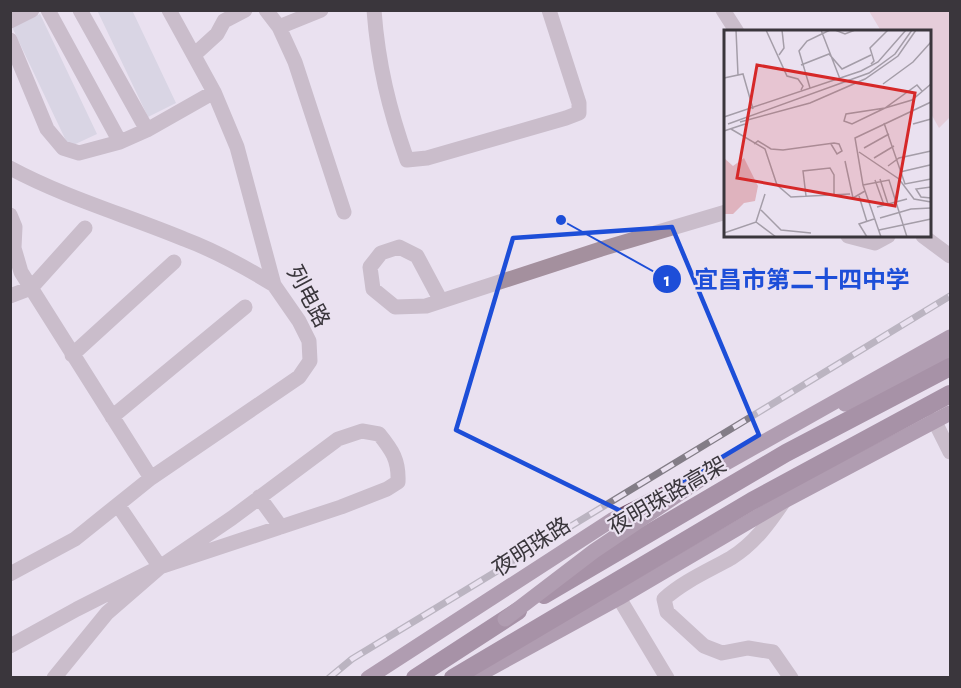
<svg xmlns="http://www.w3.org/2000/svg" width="961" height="688" font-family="'Alegreya Sans','Noto Sans SC',sans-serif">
	<rect width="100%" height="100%" fill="#eae1f0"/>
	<!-- green -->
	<path fill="#dfb3be" d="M 869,11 L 950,11 L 950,117 L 939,128 L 930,112 L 930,32 L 881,31 Z"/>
	<!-- building -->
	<path fill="#c5c5d5" d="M 97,10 L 132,10 L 176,103 L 148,117 Z
		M 40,14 L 97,134 L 69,147 L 12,27 Z"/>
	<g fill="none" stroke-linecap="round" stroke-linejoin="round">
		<!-- minor -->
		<path stroke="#a4909e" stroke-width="15" d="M 48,10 L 120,142
			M 80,10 L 147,130
			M 266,10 L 279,27 L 295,62 L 344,212
			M 374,10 C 378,64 389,109 407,160 L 427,158 L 566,118 L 579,113 L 579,103 L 549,10
			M 723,10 L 737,32
			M 10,21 L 32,10
			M 279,27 L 321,10
			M 10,40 L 47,129 L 63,148 L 79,153 L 120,142 L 147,130 L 214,92
			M 194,55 L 217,34 L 224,21 L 245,10
			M 10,168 C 66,198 126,215 184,239 C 216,251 245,267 274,285
			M 10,215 L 15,227 L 14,248 L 21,272 L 151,478
			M 848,236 L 875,243 L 888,236
			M 923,236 L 950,256
			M 10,296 L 31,288 L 85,228
			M 441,301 L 417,256 L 399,247 L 381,253 L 370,267 L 373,289 L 395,307 L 426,306 L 601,249 L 726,212
			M 72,355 L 174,262
			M 112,417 L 245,307
			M 934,420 L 950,452
			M 259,497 L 281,527
			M 784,501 C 769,523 754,544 731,558 C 708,571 684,581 664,599 L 667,612 L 704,646 L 722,653 L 748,648 L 773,652 L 791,678
			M 118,505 L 160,567
			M 10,574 L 75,539 L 151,478 L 299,377 L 310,361 L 309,341 L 299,321 L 274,285 L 237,147 L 214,92 L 169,10
			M 619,598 L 667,678
			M 10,646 L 77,609 L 160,567 L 341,507 L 387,489 L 398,482 C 399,460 392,450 379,434 L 362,431 L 338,439 L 232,518 L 160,567 L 107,613 L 54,678"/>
		<!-- major -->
		<path stroke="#6c4a64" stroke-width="15" d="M 845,404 L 927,362 L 950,353
			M 368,678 L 612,520 L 684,484
			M 473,678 L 619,598 L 784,501 L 950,413"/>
		<!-- highway -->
		<path stroke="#58324f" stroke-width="18" d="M 544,595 L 786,453 L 950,367
			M 415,678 L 518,611
			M 453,678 L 752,501 L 950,394"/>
		<defs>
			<path id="rail" d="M 329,678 L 352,659 L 950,296"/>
		</defs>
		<!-- rail casing -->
		<use href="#rail" stroke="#837d87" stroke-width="7"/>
		<!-- rail -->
		<use href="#rail" stroke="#eae1f0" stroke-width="4.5" stroke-dasharray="14" stroke-linecap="butt"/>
		<!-- major-bridge -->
		<path stroke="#6c4a64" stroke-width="15" d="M 505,619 L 594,551 L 719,467 L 950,337"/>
	</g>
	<!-- marked area -->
	<path d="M0 0H961V688H0ZM 672,227 L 759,435 L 627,514 L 456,430 L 513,238 Z" fill="#eae1f0" fill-opacity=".55" fill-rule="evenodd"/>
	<path fill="none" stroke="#1d4ed8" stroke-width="4.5" stroke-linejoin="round" d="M 672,227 L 759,435 L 627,514 L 456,430 L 513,238 Z"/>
	<g text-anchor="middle" stroke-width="4.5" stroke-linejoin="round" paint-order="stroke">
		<!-- street labels -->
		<g font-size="22" fill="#3a363c" stroke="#eae1f0">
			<text transform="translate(309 296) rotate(62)" y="8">列电路</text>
			<text transform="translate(667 495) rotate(-30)" y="8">夜明珠路高架</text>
			<text transform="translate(531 546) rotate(-33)" y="8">夜明珠路</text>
		</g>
	</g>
	<!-- overview -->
	<g transform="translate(724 30)">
		<rect width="207" height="207" fill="#eae1f0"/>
		<path d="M 0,128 L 9,136 L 20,128 L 34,156 L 31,171 L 20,173 L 9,184 L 0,184 Z" fill="#dfb3be"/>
		<path fill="none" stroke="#a49da8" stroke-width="1.5" d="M 12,0 L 14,45M 42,0 L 63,46 L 74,49 L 79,56 L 77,60M 97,0 L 116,49M 111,0 L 121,4 L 131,0M 55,25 L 60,18 L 58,0M 147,34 L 150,31 L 146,18 L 164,0M 77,35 L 105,24 L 118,39 L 147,25M 0,48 L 19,44 L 29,79M 159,54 L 189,32 L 207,12M 86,58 L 75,21 L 83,11 L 106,0M 198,61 L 193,55 L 161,78 L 128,94 L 120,91 L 122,84 L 161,78 L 188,70 L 207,54M 0,87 L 137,41 L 154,32 L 182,0M 16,92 L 86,73 L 141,49 L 174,26 L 192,0M 160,93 L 181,154 L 207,149M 4,94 L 145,43 L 171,24 L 188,0M 189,94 L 207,89M 7,99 L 41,119 L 53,155 L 67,167 L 126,164M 0,101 L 21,94M 30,114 L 34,111 L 47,119 L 59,120 L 110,113 L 115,114 L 118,121 L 113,124 L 107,114M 140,118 L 165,104M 135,122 L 175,149 L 190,169 L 207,172M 150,128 L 170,116M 121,131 L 129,168 L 141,161M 164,136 L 175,128 L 207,121M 176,142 L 206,135M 156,149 L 164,174M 151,150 L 160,175M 139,155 L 165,150 L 183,207M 207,157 L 192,159 L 197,167 L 207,168M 82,166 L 79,141 L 106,138 L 110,145 L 110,166M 135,166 L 143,192M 153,177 L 183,169M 37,180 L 57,200 L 87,203M 156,188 L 187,179 L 207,178M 32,192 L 41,164M 155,200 L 207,189M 0,203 L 32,192 L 52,207M 143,207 L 135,194 L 150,189M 157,207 L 139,155 L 131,108 L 207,72"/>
		<path fill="#d62828" fill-opacity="0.15" stroke="#d62828" stroke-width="3" d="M 33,35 L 191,63 L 171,176 L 13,148 Z"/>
		<rect width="207" height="207" fill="none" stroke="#3a363c" stroke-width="3"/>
	</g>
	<!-- callouts -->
	<path fill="none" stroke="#1d4ed8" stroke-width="2" d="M561 220L667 279"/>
	<g fill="#1d4ed8" stroke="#eae1f0" stroke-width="2">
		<circle cx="561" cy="220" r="6"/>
		<circle cx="667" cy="279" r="15"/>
	</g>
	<g font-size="18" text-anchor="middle" font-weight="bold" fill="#fff">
		<text x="667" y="286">1</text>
	</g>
	<g font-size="24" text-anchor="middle" font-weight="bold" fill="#1d4ed8" stroke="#eae1f0" stroke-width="4.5" stroke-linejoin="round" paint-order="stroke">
		<text x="802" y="288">宜昌市第二十四中学</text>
	</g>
	<!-- border -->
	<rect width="961" height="688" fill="none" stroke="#3a363c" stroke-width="24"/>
</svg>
